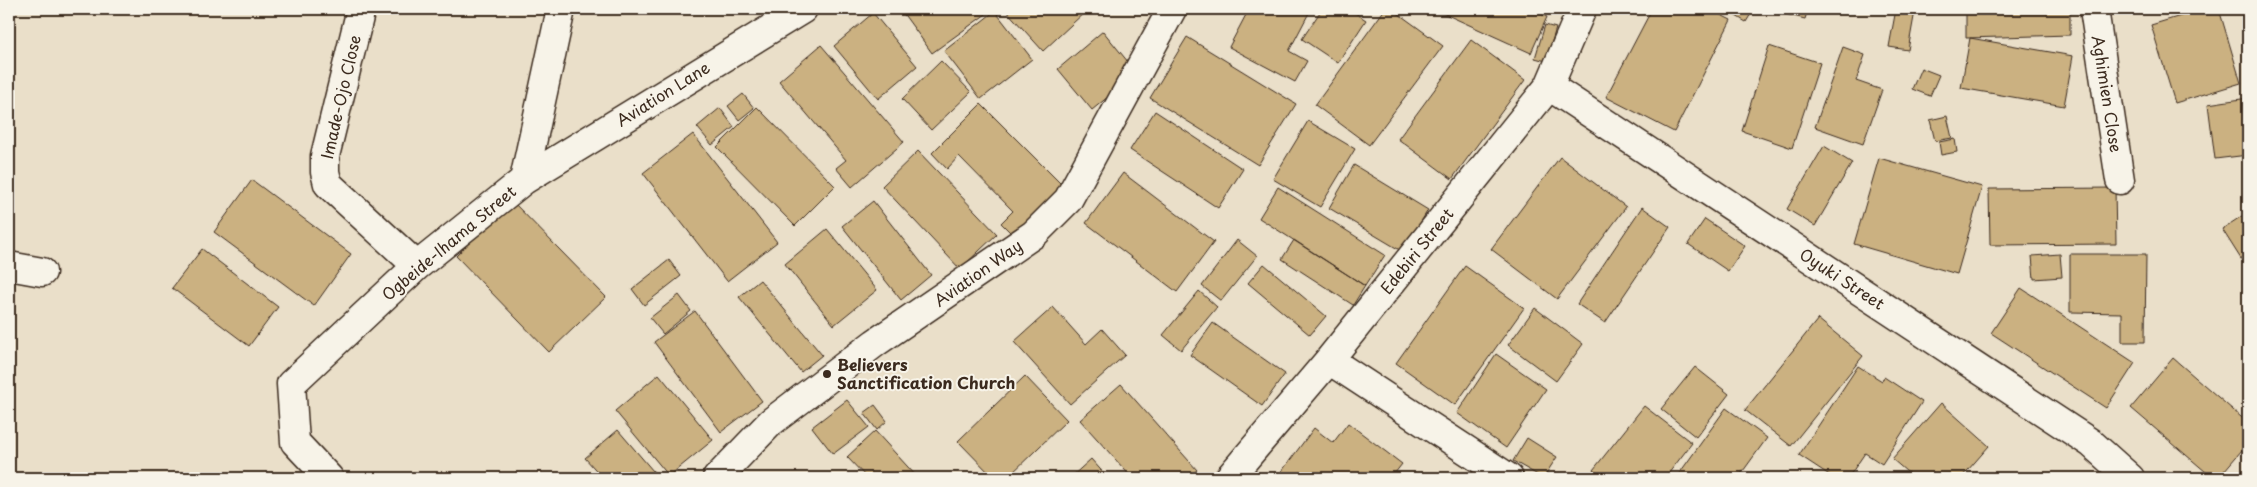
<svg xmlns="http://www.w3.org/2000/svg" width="2257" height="487" font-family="'Playpen Sans',sans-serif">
	<rect width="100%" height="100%" fill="#eadfc9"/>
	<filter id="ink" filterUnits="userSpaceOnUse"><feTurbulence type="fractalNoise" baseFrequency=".02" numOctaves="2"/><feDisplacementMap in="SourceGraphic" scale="10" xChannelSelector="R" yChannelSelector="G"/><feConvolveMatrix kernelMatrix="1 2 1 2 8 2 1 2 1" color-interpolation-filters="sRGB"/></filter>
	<g filter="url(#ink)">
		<!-- building -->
		<path fill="#cbb181" stroke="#3b2a1e" d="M 900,9 L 993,9 L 932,53 Z
			M 1005,9 L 1083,9 L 1086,11 L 1043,51 Z
			M 1249,9 L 1311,9 L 1289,51 L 1307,61 L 1295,82 L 1229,47 Z
			M 1322,9 L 1349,9 L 1366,20 L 1338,63 L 1302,39 Z
			M 1385,9 L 1392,9 L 1443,46 L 1369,145 L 1315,105 Z
			M 1434,9 L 1530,9 L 1547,17 L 1531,53 Z
			M 1548,9 L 1569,9 L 1566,17 Z
			M 1652,9 L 1709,9 L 1731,20 L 1674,132 L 1606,97 Z
			M 1724,9 L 1754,9 L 1746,22 Z
			M 1782,9 L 1808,9 L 1805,19 L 1781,13 Z
			M 1896,9 L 1915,11 L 1908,50 L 1889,47 Z
			M 1966,9 L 2070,9 L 2070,35 L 1966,38 Z
			M 2204,9 L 2219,9 L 2241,83 L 2175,103 L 2151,25 Z
			M 995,11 L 1032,59 L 981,99 L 944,51 Z
			M 873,13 L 917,66 L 878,99 L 834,46 Z
			M 1545,25 L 1556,28 L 1546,61 L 1535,58 Z
			M 1103,31 L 1137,73 L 1092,110 L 1058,69 Z
			M 1187,37 L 1296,104 L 1258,165 L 1150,98 Z
			M 1970,38 L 2073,56 L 2064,106 L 1961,88 Z
			M 1471,40 L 1525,80 L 1452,179 L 1398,139 Z
			M 821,45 L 904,142 L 852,187 L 836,168 L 846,160 L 779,81 Z
			M 1769,46 L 1820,63 L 1792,148 L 1742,131 Z
			M 1843,47 L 1865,55 L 1856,81 L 1882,90 L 1863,144 L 1815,127 Z
			M 941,61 L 971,92 L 931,130 L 902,99 Z
			M 1921,68 L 1939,75 L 1930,96 L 1912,89 Z
			M 743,94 L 754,108 L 739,120 L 728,106 Z
			M 2248,98 L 2248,155 L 2215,159 L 2208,104 Z
			M 981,104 L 1063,186 L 1014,236 L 1001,223 L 1013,211 L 959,156 L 947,169 L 932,153 Z
			M 757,107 L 835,186 L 795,226 L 717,147 Z
			M 720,108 L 734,127 L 712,145 L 697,127 Z
			M 1155,111 L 1243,169 L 1218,208 L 1130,150 Z
			M 1947,116 L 1952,138 L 1935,141 L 1930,120 Z
			M 1308,121 L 1355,149 L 1320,207 L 1273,179 Z
			M 693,134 L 777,242 L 727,281 L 643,173 Z
			M 1955,139 L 1957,152 L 1941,155 L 1939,142 Z
			M 1824,146 L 1852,163 L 1815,226 L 1787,209 Z
			M 918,151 L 997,234 L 960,269 L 882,186 Z
			M 1560,157 L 1626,207 L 1557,299 L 1491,249 Z
			M 1879,158 L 1982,187 L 1957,274 L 1854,244 Z
			M 1354,165 L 1428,210 L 1403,252 L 1329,208 Z
			M 1123,173 L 1214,242 L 1177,292 L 1086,223 Z
			M 252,180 L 351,254 L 314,306 L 214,232 Z
			M 1278,187 L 1385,255 L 1365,286 L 1259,218 Z
			M 2115,188 L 2116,244 L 1990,245 L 1989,189 Z
			M 512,201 L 606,297 L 549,352 L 456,256 Z
			M 873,201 L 931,275 L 901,300 L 842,226 Z
			M 1642,207 L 1670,227 L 1605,323 L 1577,304 Z
			M 2248,212 L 2248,270 L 2222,229 Z
			M 1705,219 L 1745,246 L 1728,271 L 1688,244 Z
			M 827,229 L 877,290 L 834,325 L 785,264 Z
			M 1237,240 L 1257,256 L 1221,301 L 1202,286 Z
			M 1294,240 L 1365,286 L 1353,305 L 1282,259 Z
			M 202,249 L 278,307 L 249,346 L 172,288 Z
			M 2060,254 L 2062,277 L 2034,279 L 2032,256 Z
			M 2070,254 L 2146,254 L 2145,342 L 2122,342 L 2122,313 L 2070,312 Z
			M 669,260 L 681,276 L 644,305 L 632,289 Z
			M 1264,264 L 1326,316 L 1310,335 L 1248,283 Z
			M 1465,266 L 1524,308 L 1455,405 L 1396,363 Z
			M 760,280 L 822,355 L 801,372 L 739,297 Z
			M 2021,288 L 2135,363 L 2106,408 L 1991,333 Z
			M 1199,291 L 1217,307 L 1181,350 L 1163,335 Z
			M 679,295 L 691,311 L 663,334 L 650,318 Z
			M 1053,307 L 1086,344 L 1102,329 L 1125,355 L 1070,404 L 1014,342 Z
			M 1535,308 L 1583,344 L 1556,381 L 1508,345 Z
			M 695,311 L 762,401 L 721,432 L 654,342 Z
			M 1818,319 L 1863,356 L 1791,446 L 1745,410 Z
			M 1213,323 L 1285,374 L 1262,406 L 1190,355 Z
			M 1496,354 L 1546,389 L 1506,448 L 1457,413 Z
			M 2173,358 L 2248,423 L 2248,443 L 2218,478 L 2213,478 L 2131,408 Z
			M 1858,366 L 1882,381 L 1884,377 L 1922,402 L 1882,464 L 1865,453 L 1848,478 L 1834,478 L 1799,455 Z
			M 1695,367 L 1729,394 L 1696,437 L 1661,409 Z
			M 659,374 L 713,440 L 669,476 L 615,411 Z
			M 1025,376 L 1067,420 L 1007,478 L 994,478 L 958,441 Z
			M 1121,384 L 1197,470 L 1188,478 L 1132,478 L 1080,420 Z
			M 847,400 L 869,427 L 833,454 L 812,427 Z
			M 1941,403 L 1989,446 L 1961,478 L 1914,478 L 1892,459 Z
			M 875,405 L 887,421 L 877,430 L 864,413 Z
			M 1644,406 L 1692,443 L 1665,478 L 1603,478 L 1593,470 Z
			M 1726,408 L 1767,438 L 1738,478 L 1676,478 Z
			M 1348,423 L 1402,464 L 1391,478 L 1284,478 L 1279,475 L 1314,428 L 1333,443 Z
			M 618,430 L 659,478 L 603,478 L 585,458 Z
			M 875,431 L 918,478 L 867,478 L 847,457 Z
			M 1527,438 L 1557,457 L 1543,478 L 1513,461 Z
			M 1091,459 L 1108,478 L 1070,478 Z"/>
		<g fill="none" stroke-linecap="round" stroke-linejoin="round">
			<defs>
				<path id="minor" d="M 361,9 L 325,156 L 325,172 L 328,184 L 417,266
					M 2094,9 L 2120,180
					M 1549,86 L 2091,443 L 2130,478
					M 524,180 L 803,9
					M 9,266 L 42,272
					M 1329,360 L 1509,478
					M 329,478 L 295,442 L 291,384 L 417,266 L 524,180 L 561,9
					M 717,478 L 771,422 L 875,343 L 1034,234 L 1068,200 L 1172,9
					M 1229,478 L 1329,360 L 1549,86 L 1582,9"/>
			</defs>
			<!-- minor casing -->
			<use href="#minor" stroke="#3b2a1e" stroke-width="31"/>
			<!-- minor -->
			<use href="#minor" stroke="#f7f3e8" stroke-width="28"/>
		</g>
	</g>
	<!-- markers -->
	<circle fill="#3b2a1e" stroke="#f7f3e8" stroke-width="2" cx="827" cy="374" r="5"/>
	<g text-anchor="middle" stroke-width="4" stroke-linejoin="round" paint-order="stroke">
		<!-- street labels -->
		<g font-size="16" fill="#3b2a1e" stroke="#f7f3e8">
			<text transform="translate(663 94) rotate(-32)" y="6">Aviation Lane</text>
			<text transform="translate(2107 94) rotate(81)" y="6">Aghimien Close</text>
			<text transform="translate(341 97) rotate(-77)" y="6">Imade-Ojo Close</text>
			<text transform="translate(449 243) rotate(-40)" y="6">Ogbeide-Ihama Street</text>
			<text transform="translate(1417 251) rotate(-51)" y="6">Edebiri Street</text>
			<text transform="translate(978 273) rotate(-35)" y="6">Aviation Way</text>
			<text transform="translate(1842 279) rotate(33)" y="6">Oyuki Street</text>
		</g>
		<!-- poi labels -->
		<g font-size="16" font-weight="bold" fill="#3b2a1e" stroke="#f7f3e8" text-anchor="start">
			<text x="837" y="371">Believers<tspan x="837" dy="18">Sanctification Church</tspan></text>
		</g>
	</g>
	<!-- margin -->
	<rect width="2257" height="487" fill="none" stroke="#f7f3e8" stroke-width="30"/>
	<rect x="15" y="15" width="2227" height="457" fill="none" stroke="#3b2a1e" stroke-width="2" filter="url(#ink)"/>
</svg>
